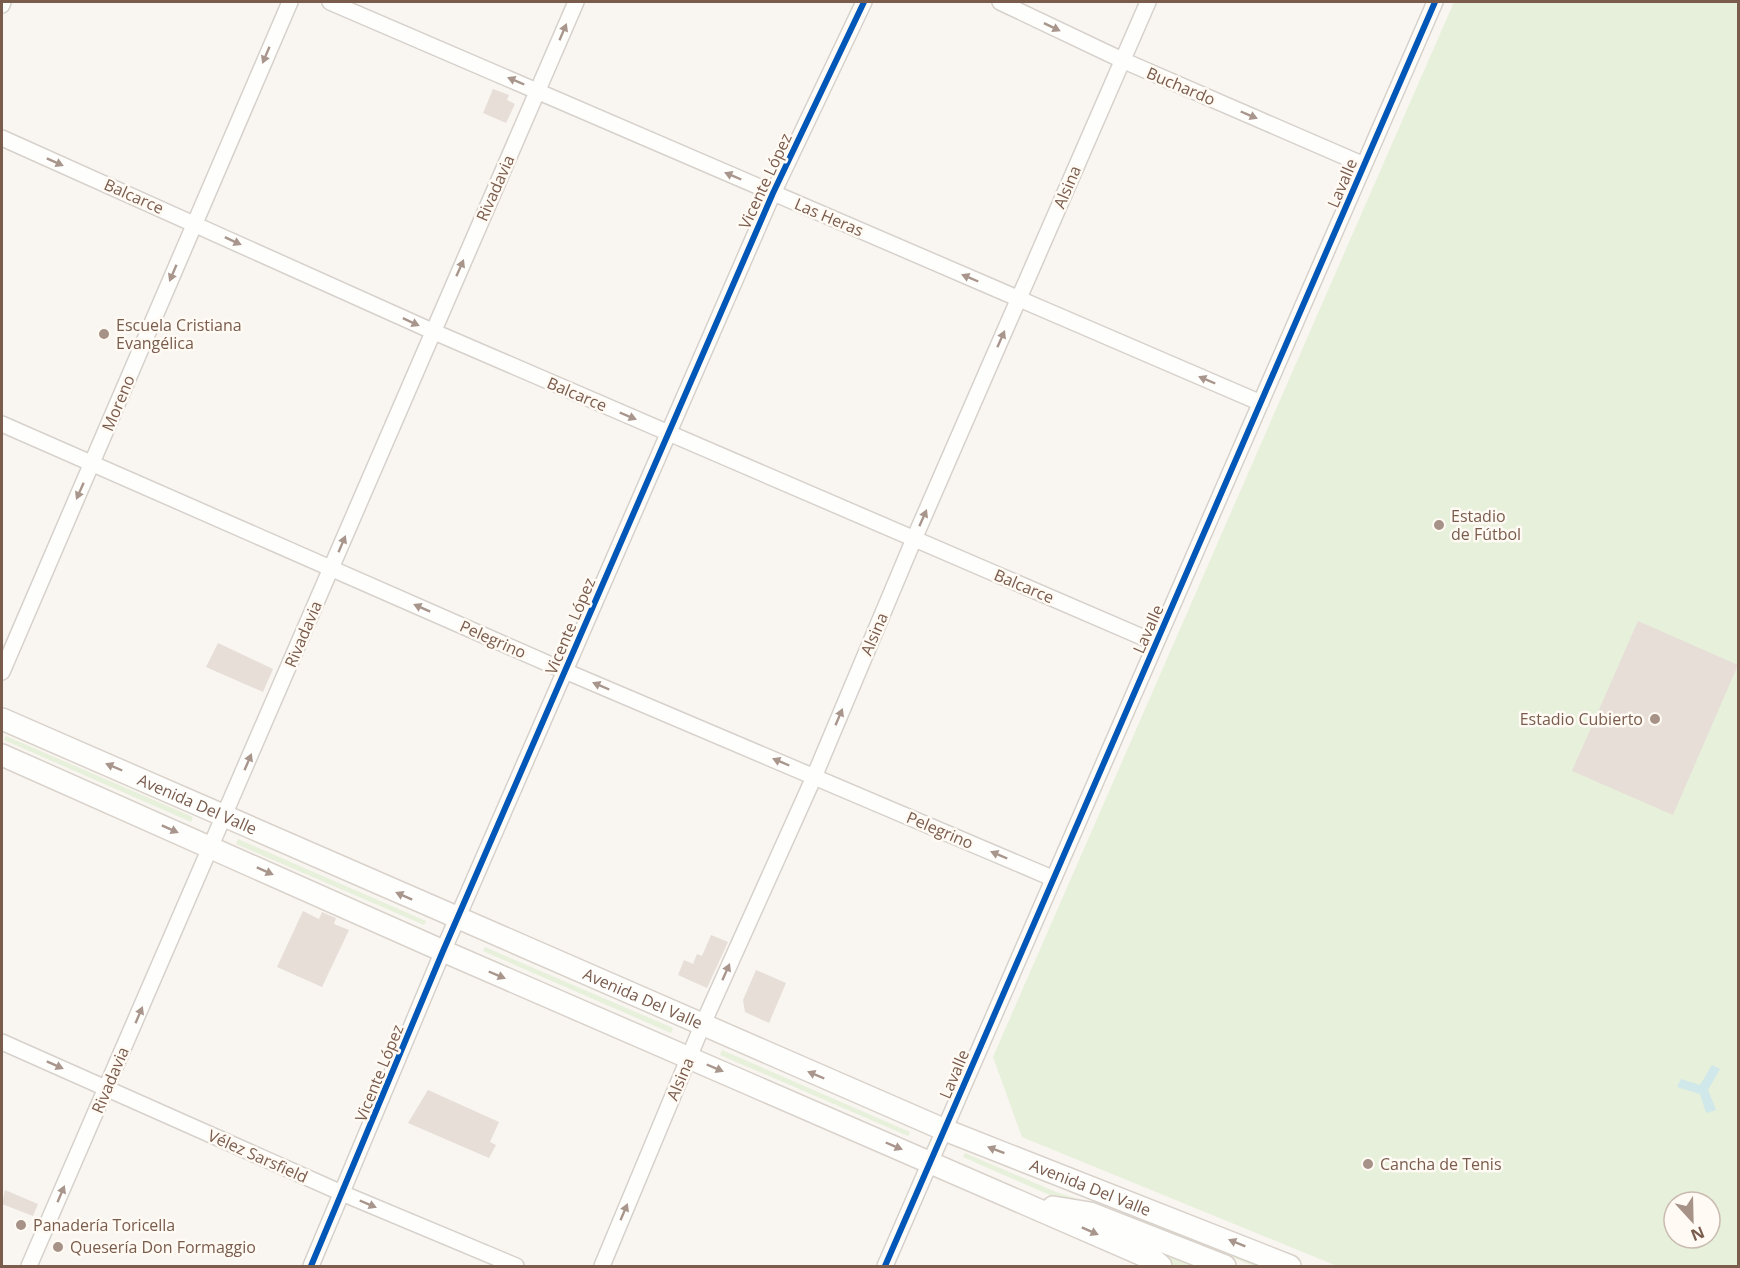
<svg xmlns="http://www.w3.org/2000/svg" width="1740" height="1268" font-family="'Open Sans',sans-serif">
	<rect width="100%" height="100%" fill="#f9f5f0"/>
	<!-- green -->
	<path fill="#e7f0db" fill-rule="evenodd" d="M 1454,2 L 1738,2 L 1738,1266 L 1337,1266 L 1022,1137 L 993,1057 ZM 1674,1202 L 1710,1202 L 1710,1238 L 1674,1238 Z
		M 6,736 L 193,817 L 191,822 L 4,740 Z
		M 238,839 L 426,921 L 424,925 L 236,844 Z
		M 485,947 L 673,1028 L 671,1033 L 483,951 Z
		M 722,1050 L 910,1132 L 908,1136 L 720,1055 Z
		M 965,1153 L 1056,1192 L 1212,1243 L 1265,1266 L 1253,1266 L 1210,1248 L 1054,1197 L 963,1157 Z
		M 1126,1233 L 1211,1266 L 1173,1266 L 1164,1255 Z"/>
	<!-- water -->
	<path fill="#d0e8ea" d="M 1712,1065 L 1720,1069 L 1708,1090 L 1716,1110 L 1706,1113 L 1700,1094 L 1677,1087 L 1681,1079 L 1700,1085 Z"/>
	<!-- building -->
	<path fill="#e6ded7" d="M 493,89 L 509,95 L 507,100 L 515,104 L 506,123 L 483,113 Z
		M 1638,621 L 1738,665 L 1673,815 L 1572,771 Z
		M 218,643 L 273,669 L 263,692 L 206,667 Z
		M 303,911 L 319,919 L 322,912 L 336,918 L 334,924 L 349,930 L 322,987 L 277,967 Z
		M 711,935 L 728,942 L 707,988 L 678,975 L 684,960 L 693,964 L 697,954 L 702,956 Z
		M 756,970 L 786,983 L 769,1023 L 745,1012 L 743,1000 Z
		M 428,1090 L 499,1122 L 490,1142 L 496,1145 L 489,1158 L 408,1123 Z
		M 5,1190 L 38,1204 L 33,1216 L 2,1204 Z"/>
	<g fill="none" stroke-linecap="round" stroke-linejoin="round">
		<defs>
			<path id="street" d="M 330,2 L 1261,403
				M 1000,2 L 1122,60 L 1364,165
				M 2,5 L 3,2
				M 2,138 L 432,331 L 1156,643
				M 2,424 L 565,671 L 1052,878
				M 2,672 L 290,2
				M 2,1042 L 344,1194 L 516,1266
				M 29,1266 L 576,2
				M 311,1266 L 443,951 L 773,193 L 864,2
				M 602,1266 L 702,1026 L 814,777 L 914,539 L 1148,2
				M 885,1266 L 1435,2"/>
			<g id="secondary">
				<path id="s1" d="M 2,719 L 945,1130 L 1290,1266"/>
				<path d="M 2,755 L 443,951 L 1154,1260 L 1161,1266"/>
				<path d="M 1053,1207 L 1090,1213 L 1225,1266"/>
			</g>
		</defs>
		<!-- street casing -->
		<use href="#street" stroke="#d7d1cb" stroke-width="18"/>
		<!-- secondary casing -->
		<use href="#secondary" stroke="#d9d2cb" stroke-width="24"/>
		<!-- street -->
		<use href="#street" stroke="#fefefd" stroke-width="15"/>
		<!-- secondary -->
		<use href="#secondary" stroke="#fefefd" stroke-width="21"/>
		<defs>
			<path id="cycleway" d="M 311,1266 L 443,951 L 773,193 L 864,2
				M 885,1266 L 1435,2"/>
		</defs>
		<!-- cycleway casing -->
		<use href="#cycleway" stroke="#fffaf3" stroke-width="10"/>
		<!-- cycleway -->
		<use href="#cycleway" stroke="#0057b8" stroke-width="6"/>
	</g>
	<!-- one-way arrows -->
	<defs><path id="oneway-solid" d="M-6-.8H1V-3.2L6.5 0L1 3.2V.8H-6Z" transform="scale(1.5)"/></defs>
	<g fill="#a8958b">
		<use href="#oneway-solid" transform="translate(1052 27) rotate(26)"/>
		<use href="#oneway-solid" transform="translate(563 32) rotate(-67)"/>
		<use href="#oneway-solid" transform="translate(266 55) rotate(113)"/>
		<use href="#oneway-solid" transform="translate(516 81) rotate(-157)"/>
		<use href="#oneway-solid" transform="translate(1249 115) rotate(23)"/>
		<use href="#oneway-solid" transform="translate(55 162) rotate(24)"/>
		<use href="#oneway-solid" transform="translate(733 176) rotate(-157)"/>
		<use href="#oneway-solid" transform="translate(233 241) rotate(25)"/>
		<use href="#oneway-solid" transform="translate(460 268) rotate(-66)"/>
		<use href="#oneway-solid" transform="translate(173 273) rotate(113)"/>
		<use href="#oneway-solid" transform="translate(970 278) rotate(-157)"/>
		<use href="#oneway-solid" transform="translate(411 322) rotate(25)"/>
		<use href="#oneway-solid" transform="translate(1001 339) rotate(-66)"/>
		<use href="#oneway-solid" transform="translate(1207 380) rotate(-157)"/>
		<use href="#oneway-solid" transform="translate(628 416) rotate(23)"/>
		<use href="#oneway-solid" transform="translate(80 491) rotate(114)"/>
		<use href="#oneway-solid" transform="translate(923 518) rotate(-66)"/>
		<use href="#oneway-solid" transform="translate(342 544) rotate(-67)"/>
		<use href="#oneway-solid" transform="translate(422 608) rotate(-156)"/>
		<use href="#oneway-solid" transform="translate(601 686) rotate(-157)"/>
		<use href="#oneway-solid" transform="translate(839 717) rotate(-67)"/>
		<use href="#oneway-solid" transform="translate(248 762) rotate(-67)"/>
		<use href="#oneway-solid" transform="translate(781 762) rotate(-157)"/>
		<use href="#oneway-solid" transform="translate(114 767) rotate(-157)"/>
		<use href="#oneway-solid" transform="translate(170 829) rotate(24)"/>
		<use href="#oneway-solid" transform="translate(999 855) rotate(-157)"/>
		<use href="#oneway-solid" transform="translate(265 871) rotate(24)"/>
		<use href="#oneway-solid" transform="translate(404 896) rotate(-156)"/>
		<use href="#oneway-solid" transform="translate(726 972) rotate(-66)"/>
		<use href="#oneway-solid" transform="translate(497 975) rotate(23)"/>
		<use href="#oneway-solid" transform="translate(139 1015) rotate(-67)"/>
		<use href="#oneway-solid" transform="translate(55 1065) rotate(24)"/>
		<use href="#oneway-solid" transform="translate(715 1068) rotate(23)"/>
		<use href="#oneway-solid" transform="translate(816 1075) rotate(-157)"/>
		<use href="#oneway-solid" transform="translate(894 1146) rotate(23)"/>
		<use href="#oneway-solid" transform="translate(996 1150) rotate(-159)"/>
		<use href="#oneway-solid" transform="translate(61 1194) rotate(-67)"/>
		<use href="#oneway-solid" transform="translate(368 1204) rotate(23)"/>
		<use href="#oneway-solid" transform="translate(624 1212) rotate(-67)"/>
		<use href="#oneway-solid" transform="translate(1090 1231) rotate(24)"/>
		<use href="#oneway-solid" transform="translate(1237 1243) rotate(-158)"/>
	</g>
	<!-- markers -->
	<g fill="#a69286" stroke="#fffaf3" stroke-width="2">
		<circle cx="104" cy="334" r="6"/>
		<circle cx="1439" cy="525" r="6"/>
		<circle cx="1655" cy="719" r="6"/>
		<circle cx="1368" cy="1164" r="6"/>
		<circle cx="21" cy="1225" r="6"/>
		<circle cx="58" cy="1247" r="6"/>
	</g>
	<g text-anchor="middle" stroke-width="5" stroke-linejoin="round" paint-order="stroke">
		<!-- street labels -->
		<g font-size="16" fill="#7a5c4d" stroke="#fffaf3">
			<text transform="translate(1181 86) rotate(23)" y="6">Buchardo</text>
			<text transform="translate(765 181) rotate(-65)" y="6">Vicente López</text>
			<text transform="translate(1342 183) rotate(-67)" y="6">Lavalle</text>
			<text transform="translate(1067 187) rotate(-67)" y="6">Alsina</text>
			<text transform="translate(495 188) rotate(-66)" y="6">Rivadavia</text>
			<text transform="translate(134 196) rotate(24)" y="6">Balcarce</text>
			<text transform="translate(829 217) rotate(23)" y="6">Las Heras</text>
			<text transform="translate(577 394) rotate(23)" y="6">Balcarce</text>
			<text transform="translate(118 403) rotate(-67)" y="6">Moreno</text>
			<text transform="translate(1024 586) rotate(23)" y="6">Balcarce</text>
			<text transform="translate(570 626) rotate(-67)" y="6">Vicente López</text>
			<text transform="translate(1148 629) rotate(-66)" y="6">Lavalle</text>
			<text transform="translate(303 634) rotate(-67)" y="6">Rivadavia</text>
			<text transform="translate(874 634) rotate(-67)" y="6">Alsina</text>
			<text transform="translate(493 639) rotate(24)" y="6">Pelegrino</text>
			<text dy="6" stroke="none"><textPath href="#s1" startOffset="213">Avenida Del Valle</textPath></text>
			<text transform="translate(940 830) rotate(23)" y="6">Pelegrino</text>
			<text dy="6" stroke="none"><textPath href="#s1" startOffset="699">Avenida Del Valle</textPath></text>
			<text transform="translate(379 1073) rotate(-68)" y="6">Vicente López</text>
			<text transform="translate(954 1074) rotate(-67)" y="6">Lavalle</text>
			<text transform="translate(680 1079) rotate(-67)" y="6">Alsina</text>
			<text transform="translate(110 1080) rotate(-67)" y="6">Rivadavia</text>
			<text transform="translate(258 1156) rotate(24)" y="6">Vélez Sarsfield</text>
			<text dy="6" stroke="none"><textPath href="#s1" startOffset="1185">Avenida Del Valle</textPath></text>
		</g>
		<!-- poi labels -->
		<g font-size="16" fill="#7a5c4d" stroke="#fffaf3" text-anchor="start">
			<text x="116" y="331">Escuela Cristiana<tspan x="116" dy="18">Evangélica</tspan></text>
			<text x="1451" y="522">Estadio<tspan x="1451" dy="18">de Fútbol</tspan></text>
			<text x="1643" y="725" text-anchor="end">Estadio Cubierto</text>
			<text x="1380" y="1170">Cancha de Tenis</text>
			<text x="33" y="1231">Panadería Toricella</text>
			<text x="70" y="1253">Quesería Don Formaggio</text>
		</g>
	</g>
	<!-- border -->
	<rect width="1740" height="1268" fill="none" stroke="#7a5c4d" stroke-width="6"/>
	<!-- north arrow -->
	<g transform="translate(1692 1220) rotate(158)"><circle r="28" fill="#fffaf3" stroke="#cabbb1" stroke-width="1.5"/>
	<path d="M0-4.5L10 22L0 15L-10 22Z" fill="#a69286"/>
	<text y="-9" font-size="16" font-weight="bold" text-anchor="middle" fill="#7a5c4d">N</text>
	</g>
</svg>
